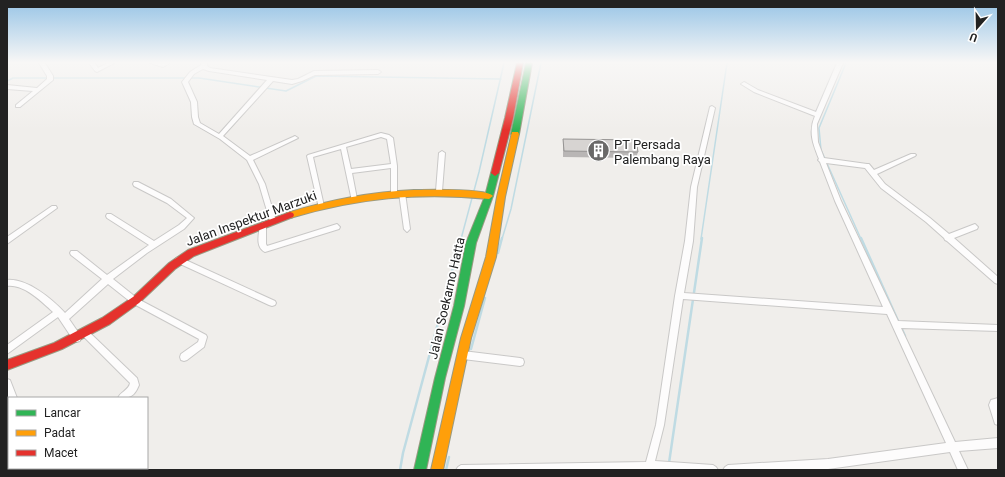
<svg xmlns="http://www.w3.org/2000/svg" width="1005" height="477" font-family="Roboto,sans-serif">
	<rect width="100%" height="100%" fill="#f0eeeb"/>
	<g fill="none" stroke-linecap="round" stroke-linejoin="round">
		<!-- stream-far1 -->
		<path stroke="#bfdbe3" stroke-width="1.5" d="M 846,63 L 819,128 L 821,150 L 861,239
			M 7,81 L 13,78 L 199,78 L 286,91 L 316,76 L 501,79
			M 461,239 L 479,172 L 504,63
			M 502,239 L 511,209 L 541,63
			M 701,239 L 727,63"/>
		<!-- stream -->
		<path stroke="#bfdbe3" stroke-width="2.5" d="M 861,238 L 899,323
			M 498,253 L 502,238
			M 901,327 L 905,336
			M 471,349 L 485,298
			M 669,463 L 702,238
			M 400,470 L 403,453 L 461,238
			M 446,470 L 449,457"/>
		<defs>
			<path id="street" d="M 39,63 L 45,63 L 53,76 L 53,80 L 20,107 L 16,107 L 16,105 L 33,91 L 7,89 L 7,85 L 37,88 L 47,79 L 47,76 Z
				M 89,63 L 95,63 L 98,68 L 107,63 L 114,63 L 97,72 L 95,71 Z
				M 150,63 L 170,63 L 163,67 Z
				M 201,63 L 207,63 L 207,66 L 210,68 L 292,80 L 298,79 L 314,71 L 378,70 L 381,72 L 378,74 L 315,75 L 302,81 L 292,84 L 273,81 L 223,136 L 250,156 L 293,137 L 295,136 L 298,138 L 253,160 L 265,184 L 276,221 L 273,224 L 270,221 L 259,184 L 247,160 L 220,139 L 194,124 L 192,117 L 191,102 L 182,82 L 190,72 L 201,65 ZM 203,69 L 209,71 L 267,80 L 219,134 L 200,123 L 198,117 L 197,102 L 188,82 L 194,74 Z
				M 837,63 L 843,63 L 817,124 L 818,142 L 824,158 L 867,164 L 869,164 L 874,170 L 911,154 L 915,154 L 916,155 L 915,156 L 877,174 L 885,184 L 930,218 L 949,234 L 975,224 L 978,227 L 977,229 L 954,238 L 998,277 L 998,284 L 995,283 L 947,241 L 945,240 L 944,238 L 926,222 L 881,188 L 865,168 L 826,163 L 841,201 L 898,321 L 998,325 L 998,331 L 901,328 L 955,442 L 998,438 L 998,448 L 959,451 L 968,470 L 958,470 L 950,452 L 828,469 L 806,470 L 723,470 L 725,467 L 728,465 L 828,459 L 946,443 L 887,314 L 683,299 L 664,425 L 655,461 L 713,465 L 716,467 L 718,470 L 456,470 L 458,467 L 461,465 L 646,462 L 656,425 L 675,296 L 685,241 L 691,187 L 710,107 L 712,106 L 715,108 L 697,187 L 693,241 L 684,293 L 883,307 L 835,201 L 820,162 L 818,160 L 819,159 C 813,144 808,132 815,116 L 754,92 L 741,84 L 744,82 L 746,83 L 758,90 L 816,112 Z
				M 381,133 L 389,135 L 393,138 L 397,166 L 397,194 L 396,196 L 392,196 L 391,194 L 391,168 L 352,173 L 357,199 L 356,201 L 352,201 L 341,149 L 313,157 L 324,206 L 321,208 L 319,208 L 307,156 L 308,155 ZM 381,137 L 387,139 L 391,164 L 351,169 L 346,147 Z
				M 442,151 L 445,153 L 442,191 L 439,193 L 436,191 L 439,153 Z
				M 134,182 L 138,182 L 171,199 L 194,218 L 184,229 L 147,253 L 113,279 L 138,299 L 206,335 L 207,337 L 204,347 L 187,360 L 184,361 L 181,360 L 180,357 L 181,354 L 198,342 L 199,339 L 132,303 L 108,284 L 69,319 L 80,335 L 81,338 L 80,341 L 77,342 L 74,341 L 58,317 L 7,354 L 7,345 L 53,312 C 41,301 24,284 7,286 L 7,280 C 27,278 52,299 65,313 L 102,279 L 71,255 L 70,253 L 71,251 L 77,251 L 107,275 L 149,245 L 107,218 L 106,216 L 107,214 L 111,214 L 154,241 L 179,225 L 187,218 L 167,203 L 134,186 L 133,184 Z
				M 400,191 L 402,191 L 405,193 L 410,229 L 407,232 L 404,229 L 399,193 Z
				M 52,206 L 56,206 L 57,208 L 7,244 L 7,237 Z
				M 263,222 L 266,225 L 266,244 L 267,246 L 337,224 L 340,227 L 339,229 L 265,252 C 255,247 259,234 260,225 Z
				M 179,257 L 275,301 L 276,303 L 275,305 L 272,306 L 269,305 L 176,262 L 175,260 L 176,258 Z
				M 86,330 L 89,332 L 137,378 L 139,385 C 134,397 130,398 118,398 C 120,392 129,390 130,383 L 83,336 L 82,334 L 83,332 Z
				M 463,351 L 520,358 L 523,359 L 524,362 L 523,365 L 520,366 L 463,359 L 460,358 L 459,355 L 460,352 Z
				M 7,379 L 10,380 L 17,398 L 9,399 L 7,394 Z
				M 998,398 L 998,425 L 995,424 L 989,405 L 991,400 Z"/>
			<path id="fast" d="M 526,63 L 532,63 L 519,134 L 515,136 L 511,134 Z
				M 495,170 L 499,173 L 493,196 L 476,243 L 464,306 L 445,378 L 426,470 L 414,470 L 435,378 L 454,306 L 466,243 L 485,196 L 491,173 Z"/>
			<path id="slow" d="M 512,132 L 518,132 L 519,134 L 505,197 L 496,257 L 471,338 L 443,470 L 431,470 L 461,338 L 486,257 L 497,197 Z
				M 414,190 C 427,190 487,188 493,196 L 489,199 C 419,192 357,198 290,218 L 286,215 L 287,213 C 329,200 370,192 414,190 Z"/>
			<path id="jam" d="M 517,63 L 523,63 L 513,118 L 499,173 L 495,176 L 491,173 L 505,118 Z
				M 290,212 L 293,213 L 294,215 L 293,217 L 194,256 L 175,269 L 139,303 L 110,324 L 62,349 L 7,370 L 7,360 L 54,343 L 102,318 L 133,297 L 169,263 L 188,250 Z"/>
		</defs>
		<!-- street casing -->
		<use href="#street" stroke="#c9c8c7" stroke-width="2"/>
		<!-- fast casing -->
		<use href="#fast" stroke="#999a82" stroke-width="2"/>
		<!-- slow casing -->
		<use href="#slow" stroke="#999a82" stroke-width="2"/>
		<!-- jam casing -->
		<use href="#jam" stroke="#999a82" stroke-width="2"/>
		<!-- street -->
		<use href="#street" fill="#fdfcfc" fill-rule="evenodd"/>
		<!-- fast -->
		<use href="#fast" fill="#30b455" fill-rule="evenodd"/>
		<!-- slow -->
		<use href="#slow" fill="#ff9f0a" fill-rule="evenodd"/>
		<!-- jam -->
		<use href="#jam" fill="#e5322d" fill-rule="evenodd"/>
	</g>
	<!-- wall -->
	<path fill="#b9b6b5" d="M 563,139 L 638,152 L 636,158 L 563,157 Z"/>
	<!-- building -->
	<path fill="#d7d4d2" stroke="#969493" d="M 563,139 L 636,140 L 638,152 L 564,151 Z"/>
	<!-- sky -->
	<linearGradient id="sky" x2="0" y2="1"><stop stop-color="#97c4e6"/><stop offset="0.48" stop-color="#f8f7f6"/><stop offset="1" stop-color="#f8f7f6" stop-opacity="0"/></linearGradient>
	<rect width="1005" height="130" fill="url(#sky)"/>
	<!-- icons -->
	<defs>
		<symbol id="building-disc" viewBox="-11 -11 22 22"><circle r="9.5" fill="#6a6968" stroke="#fff"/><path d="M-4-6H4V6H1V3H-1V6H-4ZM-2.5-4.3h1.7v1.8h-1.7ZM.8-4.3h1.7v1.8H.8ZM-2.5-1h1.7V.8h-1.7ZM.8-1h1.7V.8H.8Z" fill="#fff"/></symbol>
	</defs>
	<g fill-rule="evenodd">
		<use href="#building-disc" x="586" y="138" width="25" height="25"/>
	</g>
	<g text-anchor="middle" stroke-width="3.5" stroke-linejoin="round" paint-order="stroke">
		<!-- poi labels -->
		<g font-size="13" fill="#222" stroke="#fff" text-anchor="start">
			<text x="614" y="149">PT Persada<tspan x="614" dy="15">Palembang Raya</tspan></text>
		</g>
		<!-- street labels -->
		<g font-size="13" fill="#222" stroke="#fff">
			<text transform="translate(251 218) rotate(-20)" y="5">Jalan Inspektur Marzuki</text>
			<text transform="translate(446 298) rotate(-77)" y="5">Jalan Soekarno Hatta</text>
		</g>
	</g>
	<!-- border -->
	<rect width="1005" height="477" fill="none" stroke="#222222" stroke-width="16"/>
	<!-- legend -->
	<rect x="8" y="397" width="140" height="72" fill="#ffffff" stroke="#a7a7a7"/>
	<rect x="16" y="410" width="20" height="6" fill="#30b455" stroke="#a7a7a7"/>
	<text x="44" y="417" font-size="12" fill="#222222">Lancar</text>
	<rect x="16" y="430" width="20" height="6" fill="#ff9f0a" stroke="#a7a7a7"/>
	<text x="44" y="437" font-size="12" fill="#222222">Padat</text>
	<rect x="16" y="450" width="20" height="6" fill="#e5322d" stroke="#a7a7a7"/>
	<text x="44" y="457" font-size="12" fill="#222222">Macet</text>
	<!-- north arrow -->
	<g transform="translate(977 28) rotate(200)" stroke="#ffffff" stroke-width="3" paint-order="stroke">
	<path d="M0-3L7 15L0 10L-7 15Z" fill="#222222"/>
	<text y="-6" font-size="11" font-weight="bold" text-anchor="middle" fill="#222222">U</text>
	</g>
</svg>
